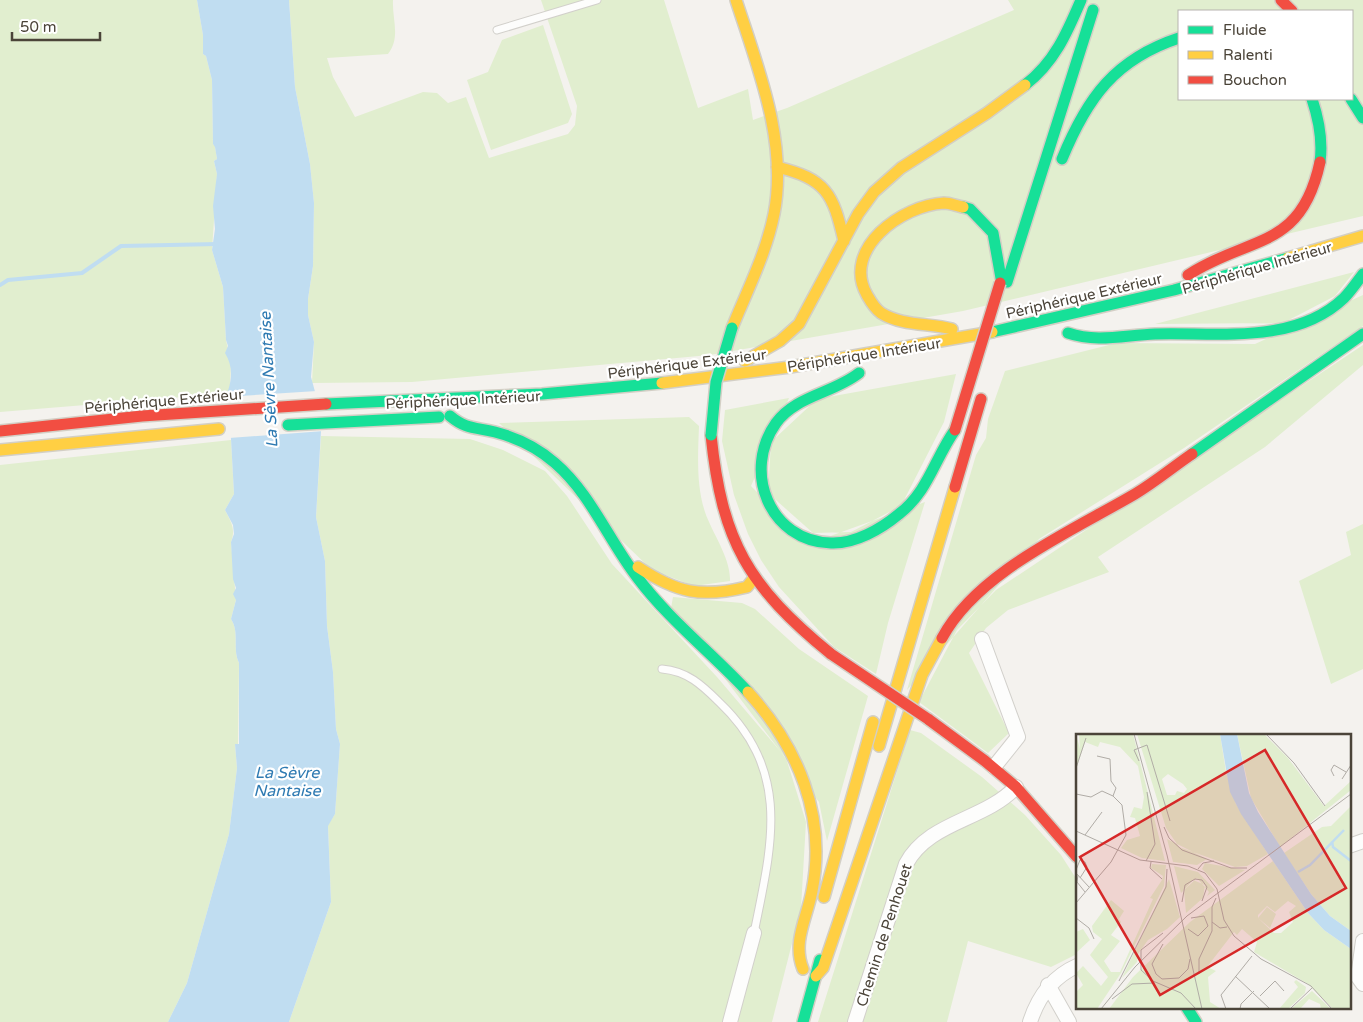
<svg xmlns="http://www.w3.org/2000/svg" width="1363" height="1022" font-family="'Varela Round',sans-serif">
	<rect width="100%" height="100%" fill="#f4f2ee"/>
	<!-- green -->
	<path fill="#e1eecf" fill-rule="evenodd" d="M 0,0 L 197,0 L 203,35 L 203,54 L 206,56 L 212,80 L 213,144 L 215,146 L 217,159 L 214,161 L 217,174 L 212,250 L 223,287 L 226,340 L 231,363 L 230,387 L 227,396 L 219,394 L 0,412 Z
		M 289,0 L 393,0 C 392,20 401,37 388,54 L 327,58 L 333,77 L 355,117 L 423,92 L 437,93 L 448,103 L 466,97 L 489,158 L 568,134 L 575,125 L 577,106 L 541,0 L 664,0 L 698,108 L 748,89 L 753,120 L 787,108 L 1014,10 L 1008,0 L 1363,0 L 1363,216 L 963,311 L 710,355 L 412,382 L 312,383 L 314,342 L 308,315 L 308,299 L 313,266 L 314,203 L 310,164 L 295,87 ZM 1179,11 L 1352,11 L 1352,99 L 1179,99 Z
		M 543,25 L 572,114 L 568,123 L 491,150 L 467,80 L 488,72 L 502,40 Z
		M 1354,272 L 1335,296 L 1283,323 L 1155,324 Z
		M 1363,295 L 1363,326 L 1184,448 L 1039,539 L 907,690 L 976,455 L 986,438 L 988,419 L 1005,371 L 1117,343 L 1255,344 Z
		M 1363,345 L 1363,365 L 1265,447 L 1098,557 L 1109,572 L 1008,610 L 986,628 L 969,653 L 1009,733 L 988,753 L 919,702 L 957,630 L 996,590 Z
		M 956,374 L 944,422 L 901,506 L 851,532 L 813,533 L 768,493 L 771,442 L 817,399 Z
		M 789,398 L 751,486 L 808,544 L 925,502 L 888,623 L 876,674 L 834,647 L 779,587 L 761,560 L 748,534 L 734,495 L 722,441 L 725,410 Z
		M 689,417 L 699,426 C 698,454 696,485 705,512 C 712,533 731,558 730,581 L 694,586 L 652,570 L 499,423 Z
		M 321,436 L 470,439 L 503,450 L 545,471 L 567,496 L 612,564 L 717,677 L 786,758 L 806,822 L 801,908 L 772,1022 L 289,1022 L 331,902 L 328,825 L 335,814 L 340,744 L 336,729 L 333,672 L 327,626 L 325,561 L 316,517 Z
		M 231,440 L 234,494 L 225,510 C 231,522 236,529 231,542 L 236,600 L 231,619 C 240,633 232,649 239,663 L 238,744 L 235,744 L 237,768 L 229,834 L 187,983 L 168,1022 L 0,1022 L 0,465 Z
		M 1363,524 L 1363,669 L 1331,684 L 1299,581 L 1351,555 L 1346,532 Z
		M 673,597 L 742,603 L 755,609 L 799,649 L 868,696 L 827,841 L 819,802 L 671,608 Z
		M 910,730 L 921,733 L 982,777 L 1025,815 L 1061,855 L 1077,880 L 1077,954 L 1051,967 L 968,941 L 947,1022 L 818,1022 Z"/>
	<!-- water -->
	<path fill="#c0ddf1" d="M 197,0 L 289,0 L 295,87 L 310,164 L 314,203 L 313,266 L 308,299 L 308,315 L 314,342 L 311,377 L 320,410 L 321,431 L 316,517 L 325,561 L 327,626 L 333,672 L 336,729 L 340,744 L 335,814 L 328,826 L 331,902 L 289,1022 L 168,1022 L 187,983 L 229,834 L 237,768 L 235,744 L 239,744 L 239,663 C 232,649 240,633 231,619 L 236,600 L 233,594 L 236,588 L 233,579 L 231,542 L 234,534 L 233,525 L 225,510 L 234,494 L 230,421 L 222,406 C 230,388 236,371 225,353 L 228,346 L 226,340 L 223,287 L 212,250 L 215,229 L 213,206 L 217,174 L 214,161 L 217,159 L 215,147 L 213,144 L 212,80 L 206,56 L 203,54 L 203,35 Z"/>
	<!-- pier -->
	<path fill="#f4f2ee" d="M 317,391 L 322,409 L 324,431 L 229,438 L 228,422 L 220,405 L 224,397 Z"/>
	<g fill="none" stroke-linecap="round" stroke-linejoin="round">
		<!-- stream -->
		<path stroke="#c0ddf1" stroke-width="4" d="M 0,285 L 8,280 L 82,273 L 121,246 L 218,244"/>
		<defs>
			<path id="lane" d="M 497,30 L 597,0
				M 662,669 C 687,671 702,685 719,702 C 792,771 772,844 754,933"/>
			<path id="street" d="M 982,639 L 1018,737 L 994,767
				M 1349,846 L 1363,841
				M 1363,941 L 1358,977 L 1363,984
				M 1048,985 L 1069,1022
				M 730,1022 L 754,933
				M 855,1022 L 906,864 C 929,821 984,821 1016,787
				M 1030,1022 C 1038,997 1052,977 1077,966"/>
			<path id="fast" d="M 1025,85 C 1054,63 1067,33 1081,0
				M 1312,99 C 1319,120 1323,140 1320,162
				M 1351,99 L 1363,118
				M 1062,159 C 1087,98 1115,59 1179,38
				M 963,207 L 970,209 L 993,233 L 1001,278
				M 1007,282 L 1093,10
				M 992,332 L 1174,290 L 1288,258
				M 1068,333 C 1097,343 1125,335 1155,334 C 1217,332 1295,345 1344,298 C 1351,291 1357,282 1363,274
				M 859,373 C 834,393 795,396 776,423 C 742,471 769,541 831,543 C 855,544 881,529 899,514 C 928,492 935,458 955,430
				M 326,404 L 542,394 L 662,383
				M 450,416 C 467,430 476,427 495,432 C 518,438 538,448 555,463 C 591,494 609,541 637,577 C 669,620 712,653 748,692
				M 288,425 L 439,417
				M 1192,454 L 1363,334
				M 1187,1008 L 1196,1022
				M 803,1022 L 820,960"/>
			<path id="slow" d="M 777,167 C 826,179 833,193 844,241
				M 1288,258 L 1363,236
				M 732,328 C 747,291 766,254 774,214 C 788,142 758,68 736,0
				M 952,329 C 929,323 902,326 881,313 C 874,308 871,302 867,295 C 841,249 902,205 944,203 C 950,203 957,206 963,207
				M 745,361 L 780,341 L 799,324 L 858,214 L 874,192 L 901,168 L 987,113 L 1025,85
				M 662,383 L 790,367 L 992,332
				M 0,450 L 219,429
				M 638,567 C 677,593 701,598 747,587 L 754,578
				M 748,692 C 798,747 827,816 812,891 C 807,918 792,942 803,969
				M 879,746 L 955,487
				M 824,897 L 873,722
				M 816,976 L 823,968 L 922,675 L 942,638"/>
			<path id="jam" d="M 1281,0 L 1292,11
				M 1188,275 C 1249,235 1301,251 1320,162
				M 0,431 L 142,416 L 326,404
				M 711,435 C 722,542 748,586 831,654
				M 955,487 L 981,399
				M 942,638 C 977,572 1072,531 1135,494 C 1155,482 1173,467 1192,454
				M 928,719 L 985,761 L 1016,787 L 1077,857"/>
		</defs>
		<!-- lane casing -->
		<use href="#lane" stroke="#d2d0cb" stroke-width="9"/>
		<!-- street casing -->
		<use href="#street" stroke="#d2d0cb" stroke-width="16"/>
		<!-- fast casing -->
		<use href="#fast" stroke="#d3cfc5" stroke-width="14"/>
		<!-- slow casing -->
		<use href="#slow" stroke="#d3cfc5" stroke-width="14"/>
		<!-- jam casing -->
		<use href="#jam" stroke="#d3cfc5" stroke-width="14"/>
		<!-- lane -->
		<use href="#lane" stroke="#fdfdfc" stroke-width="7"/>
		<!-- street -->
		<use href="#street" stroke="#fdfdfc" stroke-width="14"/>
		<!-- fast -->
		<use href="#fast" stroke="#16e098" stroke-width="11"/>
		<!-- slow -->
		<use href="#slow" stroke="#ffcf43" stroke-width="11"/>
		<!-- jam -->
		<use href="#jam" stroke="#f24e42" stroke-width="11"/>
		<defs>
			<path id="fast-bridge" d="M 711,435 L 716,382 L 732,328"/>
			<path id="jam-bridge" d="M 955,430 L 1000,283
				M 831,654 L 928,719"/>
		</defs>
		<!-- fast-bridge casing -->
		<use href="#fast-bridge" stroke="#d3cfc5" stroke-width="14" stroke-linecap="butt"/>
		<!-- jam-bridge casing -->
		<use href="#jam-bridge" stroke="#d3cfc5" stroke-width="14" stroke-linecap="butt"/>
		<!-- fast-bridge -->
		<use href="#fast-bridge" stroke="#16e098" stroke-width="11"/>
		<!-- jam-bridge -->
		<use href="#jam-bridge" stroke="#f24e42" stroke-width="11"/>
	</g>
	<g text-anchor="middle" stroke-width="4.5" stroke-linejoin="round" paint-order="stroke">
		<!-- street labels -->
		<g font-size="15" fill="#4b4439" stroke="#fff">
			<text transform="translate(1257 268) rotate(-16)" y="5">Périphérique Intérieur</text>
			<text transform="translate(1084 296) rotate(-13)" y="5">Périphérique Extérieur</text>
			<text transform="translate(864 355) rotate(-9)" y="5">Périphérique Intérieur</text>
			<text transform="translate(687 364) rotate(-7)" y="5">Périphérique Extérieur</text>
			<text transform="translate(463 400) rotate(-3)" y="5">Périphérique Intérieur</text>
			<text transform="translate(164 401) rotate(-5)" y="5">Périphérique Extérieur</text>
			<text transform="translate(884 935) rotate(-72)" y="5">Chemin de Penhouet</text>
		</g>
		<!-- water labels -->
		<g font-size="16" font-style="italic" fill="#2e7ab2" stroke="#fff">
			<text transform="translate(268 380) rotate(-93)" y="6">La Sèvre Nantaise</text>
			<text x="287" y="778">La Sèvre<tspan x="287" dy="18">Nantaise</tspan></text>
		</g>
	</g>
	<!-- overview -->
	<g transform="translate(1076 734)">
		<rect width="275" height="275" fill="#f4f2ee"/>
		<path d="M 0,0 L 4,15 L 3,0 L 57,0 L 89,127 L 66,124 L 45,114 L 51,106 L 64,102 L 59,84 L 54,83 L 58,73 L 66,75 L 68,63 L 62,32 L 44,13 L 24,8 L 22,13 L 9,8 L 0,36 ZM 61,0 L 144,0 L 150,38 L 160,70 L 192,120 L 171,132 L 159,133 L 103,113 L 90,94 ZM 92,40 L 107,50 L 111,55 L 108,59 L 101,57 L 99,61 L 91,61 L 86,45 ZM 161,0 L 188,0 L 212,24 L 248,72 L 275,47 L 275,56 L 204,113 L 175,64 ZM 275,72 L 275,197 L 254,182 L 235,160 L 208,119 L 246,93 L 255,92 ZM 91,105 L 131,125 L 121,131 L 97,128 ZM 197,127 L 232,179 L 248,196 L 275,215 L 275,275 L 257,275 L 232,250 L 178,218 L 181,208 L 166,195 L 161,201 L 158,198 L 131,233 L 140,237 L 132,243 L 134,268 L 145,275 L 33,275 L 57,243 L 114,188 ZM 212,167 L 220,172 L 213,178 L 217,188 L 205,199 L 198,199 L 182,184 L 194,194 L 200,180 L 191,173 L 182,184 L 182,181 L 191,172 L 199,178 ZM 129,129 L 169,136 L 143,152 L 126,135 ZM 76,130 L 90,131 L 88,152 L 45,239 L 21,275 L 0,275 L 0,258 L 7,251 L 0,239 L 7,232 L 25,252 L 32,243 L 14,221 L 26,205 L 17,198 L 16,192 L 35,166 L 48,177 L 43,185 L 45,188 L 35,201 L 44,207 L 28,227 L 35,238 L 44,238 L 77,165 L 74,164 L 86,146 L 87,142 L 75,134 ZM 98,132 L 122,138 L 139,156 L 131,162 L 133,158 L 121,144 L 105,159 ZM 93,145 L 104,183 L 91,195 L 72,206 L 62,220 L 61,228 L 46,244 ZM 117,146 L 129,151 L 127,164 L 110,179 L 108,156 ZM 7,195 L 14,206 L 0,219 L 0,198 ZM 220,246 L 230,253 L 229,259 L 212,275 L 203,275 L 222,253 L 218,248 ZM 236,257 L 255,275 L 245,275 L 244,270 L 233,265 L 224,275 L 215,275 Z" fill="#e1eecf" fill-rule="evenodd"/>
		<path d="M 144,0 L 161,0 L 173,59 L 182,78 L 235,160 L 254,182 L 275,197 L 275,215 L 248,196 L 232,179 L 165,80 L 154,58 Z" fill="#c0ddf1"/>
		<path fill="none" stroke="#c0ddf1" stroke-width="2.5" d="M 256,107 L 257,113 L 275,127M 222,138 L 234,131 L 268,96"/>
		<path fill="none" stroke="#b0aca6" stroke-width="1" d="M 58,0 L 91,121 L 126,275M 190,0 L 218,29 L 249,72M 21,22 L 34,25 L 35,47 L 40,54 L 37,62M 63,27 L 58,16 L 71,11 L 94,87M 0,34 L 10,4M 258,42 L 255,36 L 258,31 L 270,38M 266,45 L 275,31M 0,60 L 15,63 L 26,57 L 37,62 L 46,71 L 50,101 L 35,128 L 0,169M 88,93 L 93,104 L 106,116 L 155,134 L 171,134M 0,97 L 64,126 L 112,132 L 129,139 L 141,155 L 148,186 L 158,202 L 185,225 L 235,252 L 256,275M 9,101 L 26,78M 70,127 L 79,110 L 71,58M 75,128 L 74,134 L 86,145M 122,135 L 127,129 L 138,127M 0,136 L 4,126 L 9,128 L 11,133 L 4,144M 0,139 L 13,153M 2,141 L 1,148 L 9,158M 106,168 L 109,151 L 119,145 L 126,146 L 131,153 L 126,167M 0,184 L 13,194 L 18,205M 136,188 L 144,194 L 151,193M 112,195 L 122,202 L 132,192 L 128,182 L 115,184M 87,199 L 65,216 L 65,236 L 77,247 L 105,259 L 120,275M 87,210 L 76,230 L 80,240 L 86,245 L 103,244 L 112,235 L 114,225M 123,240 L 123,225 L 136,197 L 136,173 L 140,164M 159,242 L 194,275M 43,247 L 90,153 L 91,135M 184,262 L 199,247 L 208,257M 36,265 L 56,250 L 79,249M 25,275 L 59,233 L 111,182 L 275,60M 150,275 L 145,261 L 176,222M 164,275 L 165,270 L 178,257M 214,275 L 236,254"/>
		<path fill="#d62828" fill-opacity="0.15" stroke="#d62828" stroke-width="2.5" d="M 189,16 L 270,154 L 84,261 L 4,123 Z"/>
		<rect width="275" height="275" fill="none" stroke="#4b4439" stroke-width="2.5"/>
	</g>
	<!-- legend -->
	<rect x="1178" y="10" width="175" height="90" fill="#ffffff" stroke="#b7b4b0"/>
	<rect x="1188" y="26" width="25" height="8" fill="#16e098" stroke="#b7b4b0"/>
	<text x="1223" y="35" font-size="15" fill="#4b4439">Fluide</text>
	<rect x="1188" y="51" width="25" height="8" fill="#ffcf43" stroke="#b7b4b0"/>
	<text x="1223" y="60" font-size="15" fill="#4b4439">Ralenti</text>
	<rect x="1188" y="76" width="25" height="8" fill="#f24e42" stroke="#b7b4b0"/>
	<text x="1223" y="85" font-size="15" fill="#4b4439">Bouchon</text>
	<!-- scale -->
	<path d="M12 32v8h88v-8" fill="none" stroke="#4b4439" stroke-width="2.5"/>
	<text x="20" y="32" font-size="15" fill="#4b4439" stroke="#ffffff" stroke-width="4" paint-order="stroke">50 m</text>
</svg>
